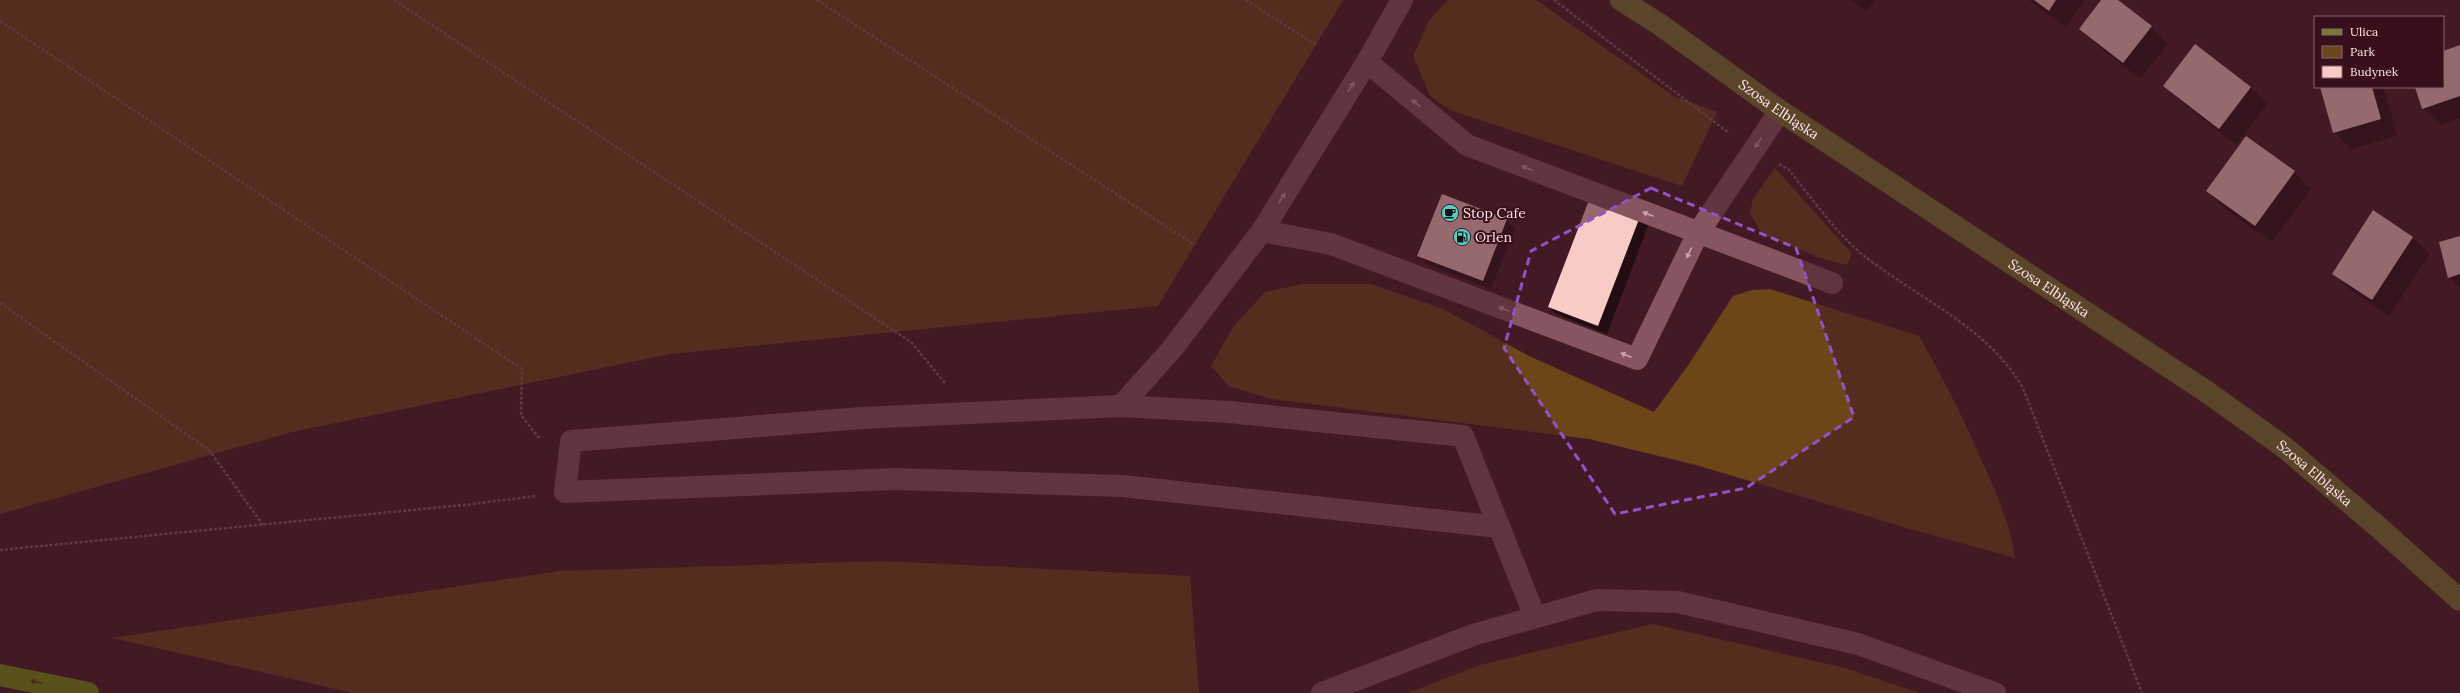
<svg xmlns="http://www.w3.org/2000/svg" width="2460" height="693" font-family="Lora,serif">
	<rect width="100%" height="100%" fill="#431925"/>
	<!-- green -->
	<path fill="#6c4519" d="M 0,0 L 1343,0 L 1158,306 L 670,354 L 292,432 L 0,514 Z
		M 1448,0 L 1536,0 L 1675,97 L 1717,112 L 1682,186 L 1450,110 L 1430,96 L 1413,56 L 1430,19 Z
		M 1775,168 L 1852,254 L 1847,265 L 1823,259 L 1762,234 L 1750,213 L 1753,199 Z
		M 1303,284 L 1371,284 L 1443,309 L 1529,356 L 1654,412 L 1689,364 L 1733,296 L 1752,290 L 1770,289 L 1919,336 C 1942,376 1962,415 1980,457 C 1996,491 2009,520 2015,558 L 1907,528 L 1696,465 L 1589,439 L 1271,399 L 1229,386 L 1211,366 L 1234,326 L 1265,292 Z
		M 882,561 L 1190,576 L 1199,693 L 353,693 L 113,638 L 560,571 Z
		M 1653,624 L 1845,668 L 1919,693 L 1408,693 L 1480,665 Z"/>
	<!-- shadow -->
	<path fill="#0007" d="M 1850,0 L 1875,0 L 1867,11 Z
		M 2029,0 L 2085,0 L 2066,27 Z
		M 2102,0 L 2117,0 L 2151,27 L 2168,44 L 2140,79 L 2097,45 L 2080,29 Z
		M 2460,46 L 2460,118 L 2440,125 L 2423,108 L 2416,87 L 2443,87 L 2443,52 Z
		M 2164,86 L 2251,87 L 2267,104 L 2236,145 L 2181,102 Z
		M 2321,87 L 2384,87 L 2397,136 L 2351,149 L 2334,132 Z
		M 2294,172 L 2311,189 L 2272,242 L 2224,208 L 2207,191 Z
		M 1592,196 L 1649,224 L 1607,334 L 1558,315 L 1549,307 Z
		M 2374,212 L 2413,238 L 2430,254 L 2389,316 L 2350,290 L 2333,273 Z
		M 1506,220 L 1515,228 L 1491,289 L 1427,264 L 1419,256 Z
		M 2460,237 L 2460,288 L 2449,277 Z"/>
	<!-- building -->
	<path fill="#f9cbc6" d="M 2034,0 L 2056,0 L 2049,11 Z
		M 2101,0 L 2118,0 L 2152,26 L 2123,63 L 2079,29 Z
		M 2195,44 L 2251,87 L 2219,129 L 2163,86 Z
		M 2460,45 L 2460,96 L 2422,109 L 2415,87 L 2443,87 L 2443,51 Z
		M 2320,87 L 2372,87 L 2381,119 L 2333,133 Z
		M 2246,136 L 2295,171 L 2255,226 L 2206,191 Z
		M 1442,194 L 1507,219 L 1483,281 L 1417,256 Z
		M 1591,195 L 1641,214 L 1598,326 L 1548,307 Z
		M 2373,210 L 2413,237 L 2372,300 L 2332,274 Z
		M 2460,236 L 2460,274 L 2448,278 L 2439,242 Z"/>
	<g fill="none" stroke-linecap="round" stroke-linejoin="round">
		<!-- path -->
		<path stroke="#85616b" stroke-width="2.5" stroke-dasharray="3 2" stroke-linecap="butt" d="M 394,0 L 911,342 L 945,383
			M 817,0 L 1195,245
			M 1246,0 L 1316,45
			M 1554,0 L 1729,133
			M 0,21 L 522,369 L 521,415 L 538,437 L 541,437
			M 1779,164 L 1789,170 C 1812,198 1835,232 1863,255 C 1917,298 1987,326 2023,388 L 2142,693
			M 0,303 L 209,450 L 263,525
			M 0,550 L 464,505 L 536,496"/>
		<!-- minor -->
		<path stroke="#865560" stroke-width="22" d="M 1367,62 L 1467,145 L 1832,283
			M 1262,231 L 1331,244 L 1637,359 L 1698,233 L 1780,111
			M 1121,406 L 1172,349 L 1262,231 L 1367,62 L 1402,0
			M 1499,527 L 1123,486 L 896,479 L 565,492 L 571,441 L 862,418 L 1121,406 L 1229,412 L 1463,436 L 1535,617
			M 1322,693 L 1473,635 L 1597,600 L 1678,602 L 1858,644 L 1995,693"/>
		<!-- major -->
		<path stroke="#797b31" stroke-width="22" id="s1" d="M 1621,0 L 1659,24 L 1780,111 L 2207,392 L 2284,447 L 2377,526 L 2460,600"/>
		<!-- highway -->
		<path stroke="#719511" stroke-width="22" d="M 0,675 L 88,693"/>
	</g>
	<!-- one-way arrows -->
	<defs><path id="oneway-solid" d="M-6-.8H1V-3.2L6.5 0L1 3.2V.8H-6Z"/></defs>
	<g fill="#c7a4ab">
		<use href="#oneway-solid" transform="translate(1351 87) rotate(-58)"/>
		<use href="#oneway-solid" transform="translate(1416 103) rotate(-141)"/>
		<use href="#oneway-solid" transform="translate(1758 143) rotate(124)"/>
		<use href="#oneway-solid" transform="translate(1527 168) rotate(-159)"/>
		<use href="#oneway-solid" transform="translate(1282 198) rotate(-58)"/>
		<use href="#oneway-solid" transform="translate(1648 214) rotate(-159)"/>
		<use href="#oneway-solid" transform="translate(1689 253) rotate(116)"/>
		<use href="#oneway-solid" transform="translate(1504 309) rotate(-159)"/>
		<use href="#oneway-solid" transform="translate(1626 355) rotate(-159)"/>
	</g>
	<use fill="#4f4517" href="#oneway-solid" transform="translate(36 682) rotate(-168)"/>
	<!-- marked area -->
	<path d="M0 0H2460V693H0ZM 1651,188 L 1796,248 L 1854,417 L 1746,488 L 1615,514 L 1504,348 L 1531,251 Z" fill="#431925" fill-opacity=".55" fill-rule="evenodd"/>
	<path fill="none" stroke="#9551c7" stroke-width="3" stroke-dasharray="8 5" stroke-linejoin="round" d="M 1651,188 L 1796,248 L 1854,417 L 1746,488 L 1615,514 L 1504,348 L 1531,251 Z"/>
	<!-- icons -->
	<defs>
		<symbol id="cafe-disc" viewBox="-11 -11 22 22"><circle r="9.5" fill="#57cec1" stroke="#380f1b"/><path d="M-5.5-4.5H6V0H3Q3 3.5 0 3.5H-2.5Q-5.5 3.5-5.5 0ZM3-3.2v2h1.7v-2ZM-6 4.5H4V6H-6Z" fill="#111"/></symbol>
		<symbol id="fuel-disc" viewBox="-11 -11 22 22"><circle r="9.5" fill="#57cec1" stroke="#380f1b"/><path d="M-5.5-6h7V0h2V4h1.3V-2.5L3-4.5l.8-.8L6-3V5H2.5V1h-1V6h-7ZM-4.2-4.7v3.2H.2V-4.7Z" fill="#111"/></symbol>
	</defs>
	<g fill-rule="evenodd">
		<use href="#cafe-disc" x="1440" y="203" width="20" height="20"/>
		<use href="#fuel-disc" x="1452" y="227" width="20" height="20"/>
	</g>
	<g text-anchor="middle" stroke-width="4" stroke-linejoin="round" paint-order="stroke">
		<!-- street labels -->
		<g font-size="14" fill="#fce5e9" stroke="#380f1b">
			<text dy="5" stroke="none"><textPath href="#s1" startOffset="192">Szosa Elbląska</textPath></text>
			<text dy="5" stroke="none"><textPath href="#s1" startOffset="516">Szosa Elbląska</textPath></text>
			<text dy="5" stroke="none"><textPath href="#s1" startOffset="840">Szosa Elbląska</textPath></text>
		</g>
		<!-- poi labels -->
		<g font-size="14" fill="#fce5e9" stroke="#380f1b" text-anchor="start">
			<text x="1463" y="218">Stop Cafe</text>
			<text x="1475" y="242">Orlen</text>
		</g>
	</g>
	<!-- legend -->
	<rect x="2314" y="16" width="130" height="72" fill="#380f1b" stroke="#86656d"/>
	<rect x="2322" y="29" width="20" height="6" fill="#797b31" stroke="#86656d"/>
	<text x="2350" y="36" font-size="12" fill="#fce5e9">Ulica</text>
	<rect x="2322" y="46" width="20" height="12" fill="#6c4519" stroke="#86656d"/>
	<text x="2350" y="56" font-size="12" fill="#fce5e9">Park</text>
	<rect x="2322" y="66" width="20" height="12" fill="#f9cbc6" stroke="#86656d"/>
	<text x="2350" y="76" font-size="12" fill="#fce5e9">Budynek</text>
</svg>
